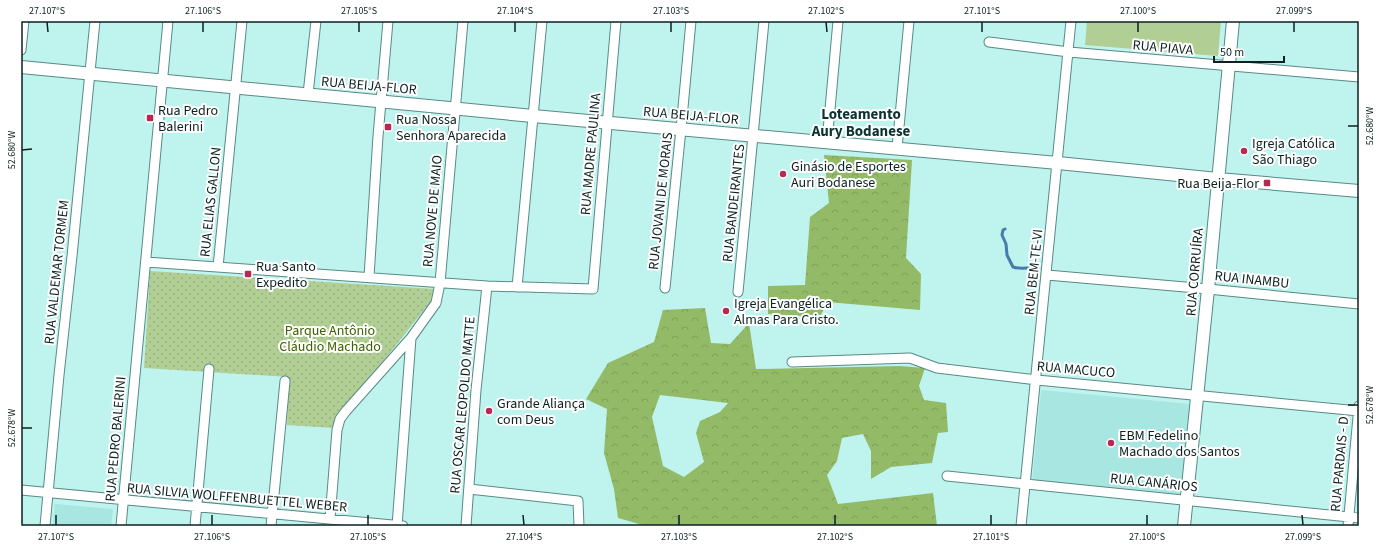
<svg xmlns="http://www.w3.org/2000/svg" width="1380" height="547" font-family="'Source Sans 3',sans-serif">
	<defs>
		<pattern id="grass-dots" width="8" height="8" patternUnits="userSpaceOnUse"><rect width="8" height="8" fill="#b1cf94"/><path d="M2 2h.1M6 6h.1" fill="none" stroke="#97b17f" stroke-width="1.8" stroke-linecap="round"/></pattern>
		<pattern id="forest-crowns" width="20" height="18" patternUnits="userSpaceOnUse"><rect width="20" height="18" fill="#93bb67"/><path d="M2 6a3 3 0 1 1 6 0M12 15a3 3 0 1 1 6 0" fill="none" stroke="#7ea059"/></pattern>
	</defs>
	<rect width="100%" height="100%" fill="#bef3ee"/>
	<!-- built -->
	<path fill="#a8e6e1" d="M 1041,390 L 1190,404 L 1181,496 L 1032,482 Z
		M 55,504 L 113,509 L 111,526 L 53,526 Z"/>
	<!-- grass -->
	<path fill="url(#grass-dots)" d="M 150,271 L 435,289 L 435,296 L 335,422 L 334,428 L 287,425 L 289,377 L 144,368 Z"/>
	<!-- forest -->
	<path fill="url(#forest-crowns)" fill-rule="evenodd" d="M 824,155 L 912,160 L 906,258 L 921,274 L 920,310 L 827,302 L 820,317 L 768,314 L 768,286 L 805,285 L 810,217 L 829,203 Z
		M 705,308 L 711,343 L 730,344 L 749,323 L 756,369 L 900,366 L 925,368 L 919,386 L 924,400 L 946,403 L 948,432 L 938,433 L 932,463 L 891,467 L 871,479 L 871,451 L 863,434 L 842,438 L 837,461 L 827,475 L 838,504 L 933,493 L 937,526 L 646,526 L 618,518 L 614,489 L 604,453 L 607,409 L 586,399 L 608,363 L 654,342 L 663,310 ZM 660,395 L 728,403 L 720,412 L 700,421 L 696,433 L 704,462 L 684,477 L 663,466 L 652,417 Z"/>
	<!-- pitch -->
	<path fill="#b1cf94" d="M 1087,21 L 1221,21 L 1218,56 L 1085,45 Z"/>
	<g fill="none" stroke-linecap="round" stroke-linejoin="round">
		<!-- stream -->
		<path stroke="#477cab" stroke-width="3" d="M 1005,229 L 1003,230 L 1002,235 L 1006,244 L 1007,255 L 1013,267 C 1022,270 1032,266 1038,269"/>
		<defs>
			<path id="minor" d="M 989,42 L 1069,52 L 1359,77
				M 21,50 L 24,21
				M 308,94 L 316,21
				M 827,142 L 838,21
				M 897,148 L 909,21
				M 146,262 L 487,286 L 593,289 L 616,21
				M 218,267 L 242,21
				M 1047,275 L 1208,289 L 1359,304
				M 369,277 L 378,136 L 388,21
				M 517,287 L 542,21
				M 665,288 L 681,129 L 691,21
				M 738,292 L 764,21
				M 792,362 L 910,358 L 937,368 L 1037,380 L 1359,411
				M 947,476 L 1359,518
				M 469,489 L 578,501 L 579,526
				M 21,490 L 403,526
				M 330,519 L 337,430 L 340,419 L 346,411 L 411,338 L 436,303 L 440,283 L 463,21
				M 45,526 L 59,375 L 72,256 L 95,21
				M 121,526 L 168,21
				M 195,526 L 209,369
				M 271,526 L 285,381
				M 397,526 L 411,338
				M 466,526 L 476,390 L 487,286
				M 1021,526 L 1071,21
				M 1348,526 L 1359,406"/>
			<path id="tertiary" d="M 21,67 L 533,116 L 1058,163 L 1218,179 L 1359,191
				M 1184,526 L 1208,289 L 1233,21"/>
		</defs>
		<!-- minor casing -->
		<use href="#minor" stroke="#588a86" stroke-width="11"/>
		<!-- tertiary casing -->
		<use href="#tertiary" stroke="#588a86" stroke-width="14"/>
		<!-- minor -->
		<use href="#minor" stroke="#fff" stroke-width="9"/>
		<!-- tertiary -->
		<use href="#tertiary" stroke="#fff" stroke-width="12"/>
	</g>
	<!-- ticks -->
	<path fill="none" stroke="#0c2120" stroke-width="1.5" d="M 47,22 L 48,32M 203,22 L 203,32M 359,22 L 359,32M 515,22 L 515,32M 671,22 L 671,32M 826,22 L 827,32M 982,22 L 982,32M 1138,22 L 1138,32M 1294,22 L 1294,32M 1348,126 L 1358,126M 22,150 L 32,149M 1348,405 L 1358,405M 22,428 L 32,428M 56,515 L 56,525M 212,515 L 212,525M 368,515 L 368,525M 523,515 L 524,525M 679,515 L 679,525M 835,515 L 835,525M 991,515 L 991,525M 1147,515 L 1147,525M 1302,515 L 1303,525"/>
	<!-- markers -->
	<g fill="#b82852" stroke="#fff" stroke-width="1.5">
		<rect x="146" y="114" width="8" height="8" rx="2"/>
		<rect x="384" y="123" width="8" height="8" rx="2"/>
		<circle cx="1244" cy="151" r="4"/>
		<circle cx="783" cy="174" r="4"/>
		<rect x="1263" y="179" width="8" height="8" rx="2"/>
		<rect x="244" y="270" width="8" height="8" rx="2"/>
		<circle cx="726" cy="311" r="4"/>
		<circle cx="489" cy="411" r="4"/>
		<circle cx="1111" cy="443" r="4"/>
	</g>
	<g text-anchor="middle" stroke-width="4" stroke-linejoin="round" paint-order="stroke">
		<!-- street labels -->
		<g font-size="14" fill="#0c2120" stroke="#fff">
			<text transform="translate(1163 47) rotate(5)" y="5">RUA PIAVA</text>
			<text transform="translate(369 85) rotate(5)" y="5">RUA BEIJA-FLOR</text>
			<text transform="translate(691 115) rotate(5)" y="5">RUA BEIJA-FLOR</text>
			<text transform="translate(590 154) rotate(-85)" y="5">RUA MADRE PAULINA</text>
			<text transform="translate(660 201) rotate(-84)" y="5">RUA JOVANI DE MORAIS</text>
			<text transform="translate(210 202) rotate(-84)" y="5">RUA ELIAS GALLON</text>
			<text transform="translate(733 203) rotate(-84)" y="5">RUA BANDEIRANTES</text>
			<text transform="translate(432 211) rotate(-85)" y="5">RUA NOVE DE MAIO</text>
			<text transform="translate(56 272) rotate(-84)" y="5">RUA VALDEMAR TORMEM</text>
			<text transform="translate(1033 272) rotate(-84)" y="5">RUA BEM-TE-VI</text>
			<text transform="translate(1194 272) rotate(-85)" y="5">RUA CORRUÍRA</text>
			<text transform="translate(1252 279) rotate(6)" y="5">RUA INAMBU</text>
			<text transform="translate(1076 369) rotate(5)" y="5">RUA MACUCO</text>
			<text transform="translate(462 405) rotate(-85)" y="5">RUA OSCAR LEOPOLDO MATTE</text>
			<text transform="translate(115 439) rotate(-85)" y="5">RUA PEDRO BALERINI</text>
			<text transform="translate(1339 464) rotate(-85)" y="5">RUA PARDAIS - D</text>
			<text transform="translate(1154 482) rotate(6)" y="5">RUA CANÁRIOS</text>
			<text transform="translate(237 497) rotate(5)" y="5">RUA SILVIA WOLFFENBUETTEL WEBER</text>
		</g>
		<!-- poi labels -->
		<g font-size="14" fill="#0c2120" stroke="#fff" text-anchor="start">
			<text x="158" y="115">Rua Pedro<tspan x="158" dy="16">Balerini</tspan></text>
			<text x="396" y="124">Rua Nossa<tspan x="396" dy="16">Senhora Aparecida</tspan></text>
			<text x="1252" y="148">Igreja Católica<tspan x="1252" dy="16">São Thiago</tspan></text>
			<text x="791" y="171">Ginásio de Esportes<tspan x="791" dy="16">Auri Bodanese</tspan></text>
			<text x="1259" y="188" text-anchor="end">Rua Beija-Flor</text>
			<text x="256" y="271">Rua Santo<tspan x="256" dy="16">Expedito</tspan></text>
			<text x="734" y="308">Igreja Evangélica<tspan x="734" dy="16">Almas Para Cristo.</tspan></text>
			<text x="497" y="408">Grande Aliança<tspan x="497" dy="16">com Deus</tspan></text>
			<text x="1119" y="440">EBM Fedelino<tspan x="1119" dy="16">Machado dos Santos</tspan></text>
		</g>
		<!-- park labels -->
		<g font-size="14" fill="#3e6100" stroke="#fff">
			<text x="330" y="335">Parque Antônio<tspan x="330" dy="16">Cláudio Machado</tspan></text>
		</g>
		<!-- neighbourhood labels -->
		<g font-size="15" font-weight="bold" fill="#0c3331" stroke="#fff">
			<text x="861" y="119">Loteamento<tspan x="861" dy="17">Aury Bodanese</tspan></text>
		</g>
	</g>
	<!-- border -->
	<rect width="1380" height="547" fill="none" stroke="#ffffff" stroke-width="44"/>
	<!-- scale -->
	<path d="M1214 56v6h70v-6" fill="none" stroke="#0c2120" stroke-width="2"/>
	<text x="1220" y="56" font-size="12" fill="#0c2120" stroke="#ffffff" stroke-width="3" paint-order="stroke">50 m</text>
	<rect x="22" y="22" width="1336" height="503" fill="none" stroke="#0c2120" stroke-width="1.5"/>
	<g font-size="10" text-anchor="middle" fill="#0c2120">
		<text x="47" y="14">27.107°S</text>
		<text x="203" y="14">27.106°S</text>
		<text x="359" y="14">27.105°S</text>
		<text x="515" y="14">27.104°S</text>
		<text x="671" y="14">27.103°S</text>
		<text x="826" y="14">27.102°S</text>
		<text x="982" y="14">27.101°S</text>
		<text x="1138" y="14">27.100°S</text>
		<text x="1294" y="14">27.099°S</text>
		<text transform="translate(1369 126) rotate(-90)" y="4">52.680°W</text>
		<text transform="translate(11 150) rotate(-90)" y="4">52.680°W</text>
		<text transform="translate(1369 405) rotate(-90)" y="4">52.678°W</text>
		<text transform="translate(11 428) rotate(-90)" y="4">52.678°W</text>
		<text x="56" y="540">27.107°S</text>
		<text x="212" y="540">27.106°S</text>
		<text x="368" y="540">27.105°S</text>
		<text x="524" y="540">27.104°S</text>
		<text x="679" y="540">27.103°S</text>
		<text x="835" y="540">27.102°S</text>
		<text x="991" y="540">27.101°S</text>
		<text x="1147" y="540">27.100°S</text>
		<text x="1303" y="540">27.099°S</text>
	</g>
</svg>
